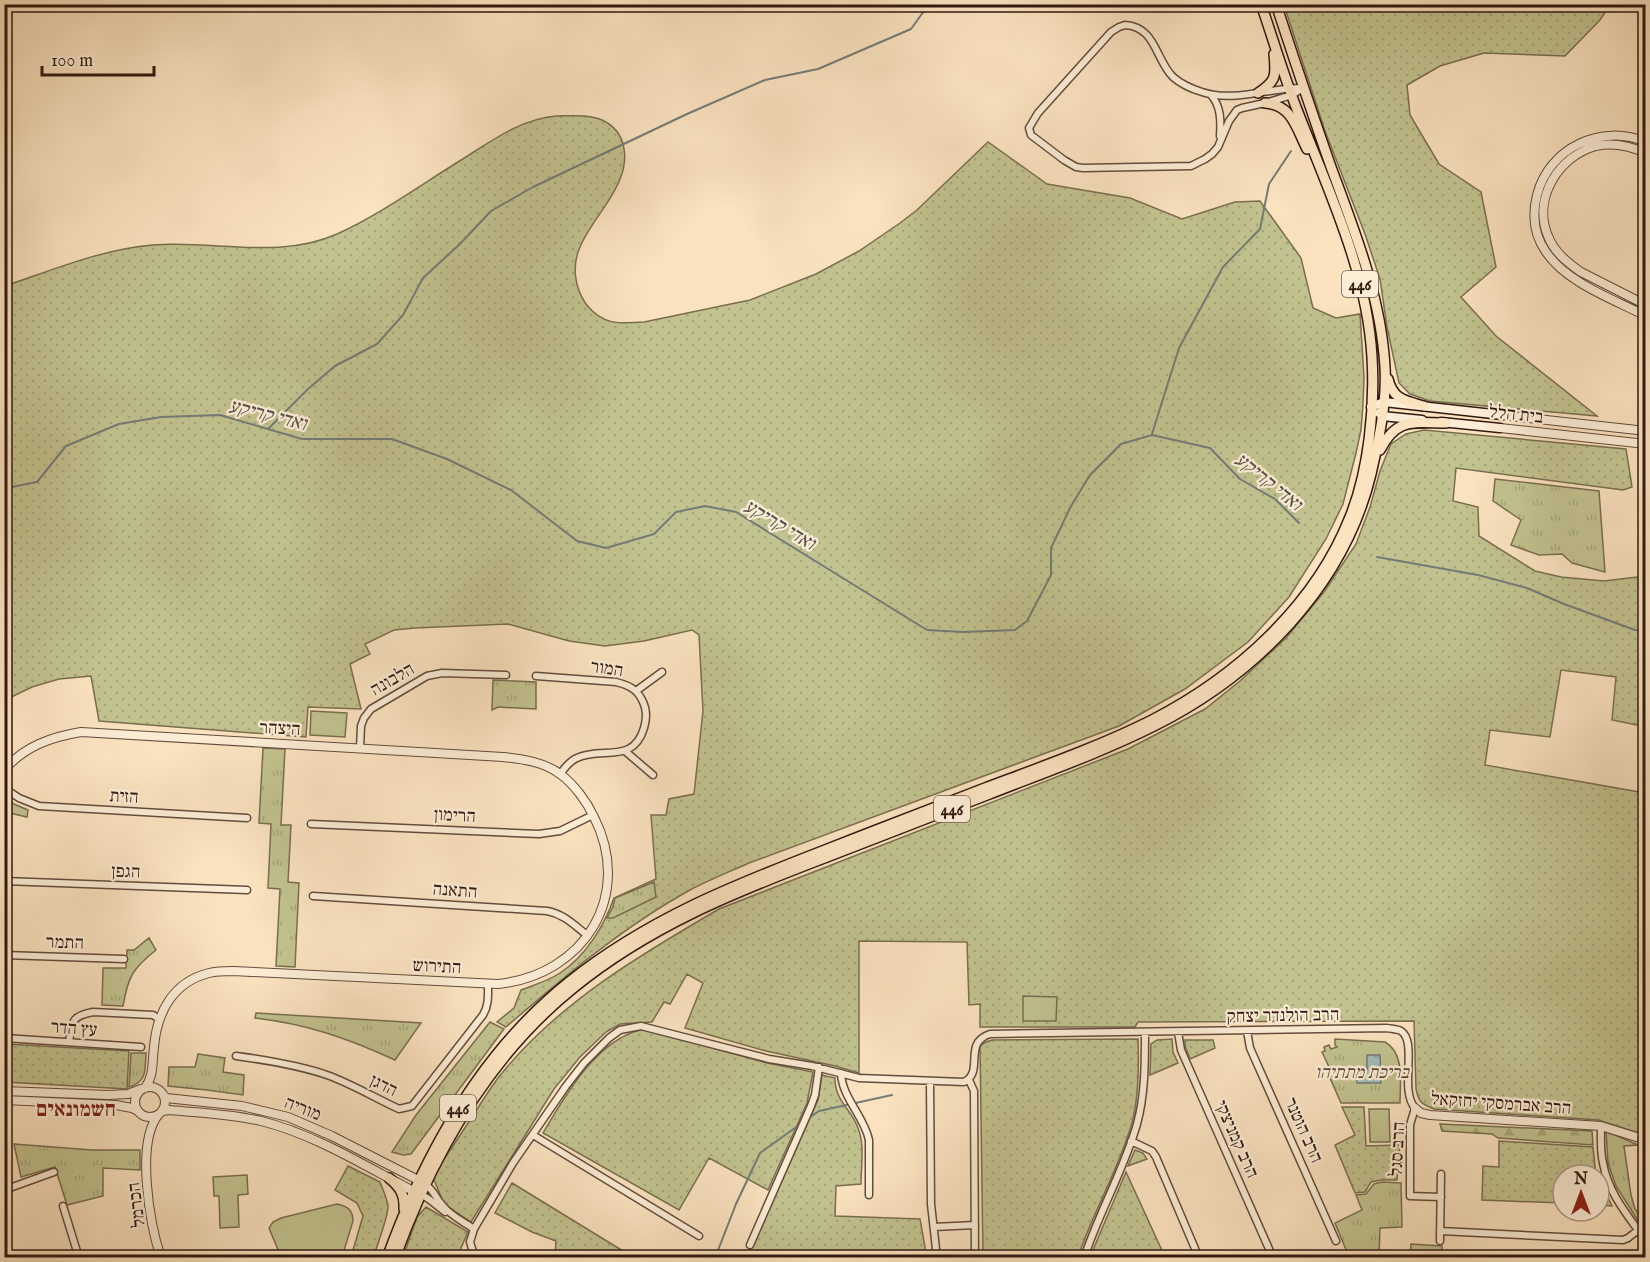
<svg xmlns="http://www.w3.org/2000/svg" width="1650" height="1262" font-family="'IM FELL English','Frank Ruhl Libre',serif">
	<defs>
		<pattern id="grass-dots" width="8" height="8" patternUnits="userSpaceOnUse" patternTransform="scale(1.5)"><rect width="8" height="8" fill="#c2c390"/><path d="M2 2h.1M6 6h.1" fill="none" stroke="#a7a77b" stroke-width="1.8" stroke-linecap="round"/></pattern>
		<pattern id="forest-firs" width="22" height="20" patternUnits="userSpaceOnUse" patternTransform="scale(1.5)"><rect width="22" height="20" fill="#c2c390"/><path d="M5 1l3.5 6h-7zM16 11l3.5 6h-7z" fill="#a7a77b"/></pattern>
		<pattern id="park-tufts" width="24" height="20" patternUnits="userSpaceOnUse" patternTransform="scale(1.5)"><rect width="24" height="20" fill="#c2c390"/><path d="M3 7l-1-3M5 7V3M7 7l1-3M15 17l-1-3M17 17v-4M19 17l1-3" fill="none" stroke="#a7a77b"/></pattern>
		<pattern id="water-ripples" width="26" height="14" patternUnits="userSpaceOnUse" patternTransform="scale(1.5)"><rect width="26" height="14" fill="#a1bdbb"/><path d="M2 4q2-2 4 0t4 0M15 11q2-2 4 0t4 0" fill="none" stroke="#8ba2a0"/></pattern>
	</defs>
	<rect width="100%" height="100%" fill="#fbe3c0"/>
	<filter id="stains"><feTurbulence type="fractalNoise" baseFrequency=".00333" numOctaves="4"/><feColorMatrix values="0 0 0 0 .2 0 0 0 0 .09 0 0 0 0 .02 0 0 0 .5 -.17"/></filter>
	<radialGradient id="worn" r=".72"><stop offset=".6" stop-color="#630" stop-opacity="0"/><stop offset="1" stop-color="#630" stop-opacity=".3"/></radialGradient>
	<!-- grass -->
	<path fill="url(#grass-dots)" stroke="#7a6e50" stroke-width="1.5" d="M 1284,5 L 1610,5 L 1600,20 L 1565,56 L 1484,53 L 1440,66 L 1407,85 L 1410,115 L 1439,164 L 1481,192 L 1496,267 L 1461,297 L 1496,336 L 1597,416 L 1430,401 L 1410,394 L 1399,383 L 1387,327 L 1380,279 L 1365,234 L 1325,131 Z
		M 556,116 C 570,116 588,114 602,120 C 626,131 629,157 620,179 C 611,203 590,223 580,247 C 572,265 574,287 586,304 C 602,325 619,324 644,322 L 750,300 L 816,274 L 859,251 L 900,223 L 917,210 L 988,142 L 1047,184 L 1130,198 L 1182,219 L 1235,202 L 1260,201 L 1301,258 L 1313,308 L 1336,318 L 1360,314 L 1364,377 L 1363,404 L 1361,430 L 1356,453 L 1343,504 L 1326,539 L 1289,597 L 1248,642 L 1185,689 L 1119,726 L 749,863 C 729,872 709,880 690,890 C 623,927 564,977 506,1027 L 497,1022 L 514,1008 L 521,990 C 534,985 548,981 560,973 C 586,956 604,926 614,898 L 656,879 L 651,815 L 666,815 L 669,799 L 694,794 L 703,711 L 699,635 L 692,630 L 644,641 L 605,646 L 569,641 L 508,624 L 415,628 L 394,630 L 365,644 L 370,654 L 350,664 L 361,709 L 308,707 L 306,737 L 99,721 L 91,676 L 59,679 L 32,687 L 5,700 L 5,286 C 53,270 102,249 153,245 C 214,240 279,260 337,234 C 381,214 425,182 466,157 C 494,139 522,119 556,116 Z
		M 1424,430 L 1626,449 L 1632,487 L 1623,490 L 1456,468 L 1453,501 L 1478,507 L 1479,536 L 1535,571 L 1561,577 L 1604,581 L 1645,576 L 1646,703 L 1642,703 L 1642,726 L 1612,720 L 1616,677 L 1561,670 L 1550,737 L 1490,730 L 1485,765 L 1645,793 L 1645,1135 L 1598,1120 L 1434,1109 C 1422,1104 1419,1103 1416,1089 L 1414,1021 L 1138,1022 L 1135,1027 L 980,1027 L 980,1004 L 969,1005 L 967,942 L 859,941 L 859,1073 L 835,1066 L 766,1051 L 685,1028 L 703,983 L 687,974 L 670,1004 L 664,1002 L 652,1022 L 620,1024 L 606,1032 L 580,1057 L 554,1089 L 471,1222 L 444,1204 L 435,1182 L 432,1180 L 438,1168 C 453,1146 467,1125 481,1103 C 488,1093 494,1082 502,1073 C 560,1002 640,955 719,909 L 1128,749 L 1205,709 L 1240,681 L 1286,638 L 1324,592 L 1356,544 L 1370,507 L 1380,471 L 1391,444 L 1406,434 Z
		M 640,1030 L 650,1030 L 767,1063 L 813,1072 L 807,1103 L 768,1190 L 709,1158 L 679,1210 L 543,1133 C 565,1096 596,1041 640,1030 Z
		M 1138,1039 C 1139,1067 1139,1096 1132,1123 C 1119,1169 1093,1212 1078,1257 L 983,1257 L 980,1046 L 986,1042 L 992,1040 Z
		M 1172,1039 L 1173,1052 L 1178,1063 L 1150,1075 L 1151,1044 L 1157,1040 Z
		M 1185,1040 L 1213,1040 L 1215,1048 L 1190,1059 L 1185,1046 Z
		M 6,1044 L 129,1051 L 127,1089 L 5,1082 Z
		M 822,1075 L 835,1078 C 835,1102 851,1108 858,1128 C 865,1145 861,1167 861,1184 L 836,1186 L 835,1216 L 920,1219 L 925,1247 L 925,1257 L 745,1258 L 776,1194 L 818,1100 Z
		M 1342,1107 L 1364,1107 L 1366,1146 L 1400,1145 L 1397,1180 L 1381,1180 L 1371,1182 L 1365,1192 L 1355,1193 L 1335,1145 L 1355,1135 Z
		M 1499,1141 L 1593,1147 L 1595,1167 L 1597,1175 L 1563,1175 L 1563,1203 L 1482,1200 L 1483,1166 L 1499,1167 Z
		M 348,1166 L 380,1182 C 383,1190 387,1198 388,1206 C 388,1219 377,1243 374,1257 L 351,1257 L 363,1216 L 357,1203 L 335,1190 Z
		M 1126,1172 L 1165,1257 L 1090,1257 Z
		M 1599,1180 L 1612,1206 L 1599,1205 Z
		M 512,1183 L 633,1257 L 555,1257 L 556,1241 L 532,1232 L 495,1213 Z
		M 426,1207 L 468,1232 L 457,1257 L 403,1257 L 417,1217 Z"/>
	<!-- forest -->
	<path fill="url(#forest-firs)" stroke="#7a6e50" stroke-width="1.5" d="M 1440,1124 L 1592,1131 L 1593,1145 L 1498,1138 L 1492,1134 L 1442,1131 Z"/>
	<!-- park -->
	<path fill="url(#park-tufts)" stroke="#7a6e50" stroke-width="1.5" d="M 1495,479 L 1599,491 L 1605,572 L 1572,563 L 1562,554 L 1539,555 L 1511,545 L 1521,520 L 1493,501 Z
		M 493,680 L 536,682 L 536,709 L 498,707 L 492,710 Z
		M 263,748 L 285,749 L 281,825 L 291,825 L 288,882 L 299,883 L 295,967 L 276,966 L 280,889 L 268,888 L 271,824 L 259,823 Z
		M 4,797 L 14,804 L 28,810 L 27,817 L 5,812 Z
		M 654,882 L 656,897 L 613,918 L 607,918 L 613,907 L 615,898 Z
		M 149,938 L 156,950 C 132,969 128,977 123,1006 L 102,1005 L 103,968 L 126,968 L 127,950 L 134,950 Z
		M 256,1013 L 421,1023 L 395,1060 C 347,1038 307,1024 255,1018 Z
		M 490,1022 L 504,1029 L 411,1154 L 403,1155 L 392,1152 L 416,1115 Z
		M 1335,1039 L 1385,1042 C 1405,1053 1400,1083 1400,1103 L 1341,1103 L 1326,1069 L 1329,1067 L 1322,1052 L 1325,1051 L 1324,1047 L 1329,1045 L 1331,1049 L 1337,1047 L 1335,1045 Z
		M 131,1053 L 146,1053 C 145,1070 147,1082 129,1087 Z
		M 198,1054 L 225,1058 L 223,1072 L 244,1075 L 243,1095 L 207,1090 L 168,1086 L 169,1067 L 195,1067 Z
		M 1606,1131 L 1638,1145 L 1624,1146 L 1631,1195 L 1635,1209 L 1645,1223 L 1645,1232 L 1616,1186 L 1608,1163 Z
		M 14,1144 L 92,1150 L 140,1150 L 140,1170 L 103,1168 L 103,1196 L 67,1205 L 55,1167 L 21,1177 Z
		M 1135,1150 L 1143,1153 L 1147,1159 L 1128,1166 Z
		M 1382,1182 L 1401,1183 L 1402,1227 L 1380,1228 L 1379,1257 L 1349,1257 L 1335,1223 L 1362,1210 L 1356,1195 L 1366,1194 L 1374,1184 Z
		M 1411,1244 L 1442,1246 L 1442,1257 L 1410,1257 Z"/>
	<!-- garden -->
	<path fill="#c2c390" stroke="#7a6e50" stroke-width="1.5" d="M 311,711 L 347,713 L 345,737 L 310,735 Z
		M 1023,996 L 1057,997 L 1056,1021 L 1023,1021 Z
		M 1369,1109 L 1389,1109 L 1390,1142 L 1370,1142 Z
		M 247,1175 L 248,1194 L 238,1195 L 239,1227 L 220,1228 L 219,1196 L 214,1196 L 213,1177 Z
		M 337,1204 C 347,1206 353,1210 353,1221 L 342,1257 L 281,1257 L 269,1228 L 273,1222 L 281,1218 Z"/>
	<!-- water -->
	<path fill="url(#water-ripples)" stroke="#747b77" stroke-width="1.5" d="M 1367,1055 L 1380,1055 L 1381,1083 L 1357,1083 L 1356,1077 L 1361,1076 L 1367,1070 Z"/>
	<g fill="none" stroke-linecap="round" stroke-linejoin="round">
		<!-- stream -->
		<path stroke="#747b77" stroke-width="2" d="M 269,428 L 308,389 L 335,366 L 377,344 L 403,315 L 423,278 L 460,244 L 491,211 L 533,187 L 687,114 L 765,80 L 818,69 L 911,29 L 929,4
			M 1152,434 L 1179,348 L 1223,267 L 1260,229 L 1269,184 L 1291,151
			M 4,487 L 7,488 L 37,482 L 66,446 L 119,424 L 161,417 L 220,415 L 302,439 L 392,439 L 447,459 L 511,490 L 577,541 L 606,548 L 654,534 L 676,512 L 705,506 L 736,512 L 927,630 L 963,632 L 1015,630 L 1027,621 L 1051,575 L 1051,548 L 1071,506 L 1090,475 L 1121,444 L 1152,435 L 1210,448 L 1240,479 L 1275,499 L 1299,523
			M 1377,557 L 1478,575 L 1527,588 L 1564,604 L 1635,630 L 1646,631
			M 809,1118 L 819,1111 L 892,1095
			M 715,1258 L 736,1204 L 760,1153 L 802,1123"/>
		<defs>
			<path id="minor" d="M 1125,25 C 1156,27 1155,59 1173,77 C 1181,84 1192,89 1202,92 C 1235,103 1270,87 1303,88 L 1292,95 L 1265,103 L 1242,108 L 1237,110 L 1229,121 L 1218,147 L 1212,154 L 1205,159 L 1191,166 L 1083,168 L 1076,167 L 1064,160 L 1031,135 L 1029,128 L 1038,113 L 1111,32 L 1119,27 Z
				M 1211,95 C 1221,106 1221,121 1220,136
				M 536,676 L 616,682 C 628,685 637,689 642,700 C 647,709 647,718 644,728 C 633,765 602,746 577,758 C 569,761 565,768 560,774
				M 636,691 L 662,672
				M 360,748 L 361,726 L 364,718 L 371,709 L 427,676 L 442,673 L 506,675
				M 625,751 L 653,775
				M 4,788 L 19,798 L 39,806 L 247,818
				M 311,824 L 539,834 L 560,831 L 593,815
				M 4,881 L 247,890
				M 313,896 L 547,911 C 564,914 574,925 587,935
				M 4,955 L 124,959
				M 1247,1031 L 1250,1048 L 1336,1241
				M 1178,1032 L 1181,1050 L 1273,1258
				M 4,1038 L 141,1047
				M 69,1042 C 72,1022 71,1016 93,1012 L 153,1015 L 159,1019
				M 236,1056 C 266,1060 298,1065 327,1075 C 352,1084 375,1098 399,1109 L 412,1106 L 483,1015 C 489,1005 488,995 488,984
				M 841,1073 C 842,1098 864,1116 869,1140 L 869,1195
				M 969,1080 L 974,1091 L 975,1258
				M 930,1081 L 931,1204 L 937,1258
				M 1601,1126 C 1601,1138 1600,1151 1603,1163 C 1608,1193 1629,1217 1646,1241
				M 533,1135 L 699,1236
				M 1131,1141 L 1152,1151 L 1156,1157 L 1199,1258
				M 425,1184 C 434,1190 436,1199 443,1206 C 451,1216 464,1222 474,1229
				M 4,1190 L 54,1172
				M 421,1194 L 430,1200 L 445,1212
				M 63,1206 L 79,1258
				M 934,1227 L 975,1225
				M 1440,1231 L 1623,1240 L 1628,1238 L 1638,1230
				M 1440,1241 L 1441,1174
				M 750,1245 L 811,1106 L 815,1095 L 819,1067
				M 475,1258 L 470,1242 L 474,1229 L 513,1163 L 566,1086 L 584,1063 L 609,1038 L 620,1030 L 641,1026 L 769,1059 L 812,1066 L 859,1078 L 964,1082 C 985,1072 962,1043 990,1034 L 1387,1028 C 1391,1029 1397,1029 1401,1031 C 1418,1042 1399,1090 1415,1108 L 1410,1125 L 1410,1196 L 1441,1197
				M 1084,1258 C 1099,1212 1124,1170 1137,1124 C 1145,1095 1145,1063 1145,1033"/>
			<path id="tertiary" d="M 1646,142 C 1601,123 1549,148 1537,195 C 1532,215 1534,235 1546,252 C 1567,283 1613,299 1646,316
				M 1646,153 C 1630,146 1613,142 1596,146 C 1559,156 1532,198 1548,236 C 1554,252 1568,263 1581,272 L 1646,305
				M 1502,415 L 1646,431
				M 1500,428 L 1646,444
				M 4,770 C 25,746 51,737 81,732 L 503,757 C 523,759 544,762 560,774 C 574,784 587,802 594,817 C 634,896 584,975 498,984 L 233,971 C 225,971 217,971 209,973 C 173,982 157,1012 154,1047 C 152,1062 154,1076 145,1088
				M135 1102a15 15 0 1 1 30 0a15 15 0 1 1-30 0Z
				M 4,1091 L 108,1095 L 128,1094 L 141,1089
				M 162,1093 L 166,1098 L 242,1106 L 288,1117 L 332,1136 L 424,1183
				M 4,1100 L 116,1105 L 132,1108 L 138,1111
				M 1415,1108 L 1421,1113 L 1430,1115 L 1601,1126 L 1646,1140
				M 162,1111 L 170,1110 C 201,1113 232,1114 261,1121 C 317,1135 368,1168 419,1194
				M 159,1114 C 135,1142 150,1225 161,1258"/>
			<path id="secondary" d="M 1371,407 L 1384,402 L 1502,415
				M 1379,413 L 1382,416 L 1422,420
				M 1441,422 L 1500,428"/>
			<path id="primary" d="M 1258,93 C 1277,81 1276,75 1274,54
				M 1265,103 C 1292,105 1296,127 1307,149
				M 1388,379 C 1393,400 1406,401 1424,406
				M 1380,450 C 1397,417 1413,423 1446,423
				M 389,1178 C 400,1187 405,1195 404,1209
				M 387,1258 C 425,1153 481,1052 569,982 C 648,919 732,886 825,850 C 878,829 931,809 985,788 C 1041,767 1098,747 1152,720 C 1236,677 1315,606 1350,517 C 1369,470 1375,407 1372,357 C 1367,269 1327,188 1296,107 C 1283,73 1273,39 1261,4
				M 395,1258 C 432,1156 487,1058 572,989 C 649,926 735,892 827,857 C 880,836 934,816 987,795 C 1043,773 1100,753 1154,726 C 1256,675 1344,586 1371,474 C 1379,439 1387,403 1385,367 C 1381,297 1355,232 1331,167 C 1312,113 1294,59 1276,4"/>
		</defs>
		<!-- minor casing -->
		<use href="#minor" stroke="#644c3c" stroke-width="9"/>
		<!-- tertiary casing -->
		<use href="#tertiary" stroke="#644c3c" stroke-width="10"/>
		<!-- secondary casing -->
		<use href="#secondary" stroke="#311910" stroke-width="11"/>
		<!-- primary casing -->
		<use href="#primary" stroke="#311910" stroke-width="12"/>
		<!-- minor -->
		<use href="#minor" stroke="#fcedd6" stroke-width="6"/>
		<!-- tertiary -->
		<use href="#tertiary" stroke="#fcedd6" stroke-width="8"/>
		<!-- secondary -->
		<use href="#secondary" stroke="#fcedd6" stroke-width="8"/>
		<!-- primary -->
		<use href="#primary" stroke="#fbe3c0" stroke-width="9"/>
	</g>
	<g text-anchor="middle" stroke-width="4.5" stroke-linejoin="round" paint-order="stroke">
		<!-- shield labels -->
		<g fill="#fcedd6" stroke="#6e594b" stroke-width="1.5">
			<rect x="1342" y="271" width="36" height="26" rx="4.5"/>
			<rect x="934" y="796" width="36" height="26" rx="4.5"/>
			<rect x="440" y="1095" width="36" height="26" rx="4.5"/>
		</g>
		<g font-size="16" font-weight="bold" fill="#311910">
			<text x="1360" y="290">446</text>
			<text x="952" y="815">446</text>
			<text x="458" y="1114">446</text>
		</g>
		<!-- street labels -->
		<g font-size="18" fill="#311910" stroke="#fcedd6">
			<text transform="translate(1516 414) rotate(6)" y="6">בית הלל</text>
			<text transform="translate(607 668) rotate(8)" y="6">המור</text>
			<text transform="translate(392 679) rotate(-30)" y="6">הלבונה</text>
			<text transform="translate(280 728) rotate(3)" y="6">היצהר</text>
			<text transform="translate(124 796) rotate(3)" y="6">הזית</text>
			<text transform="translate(455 815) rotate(3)" y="6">הרימון</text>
			<text transform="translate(126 871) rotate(2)" y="6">הגפן</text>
			<text transform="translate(455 890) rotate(4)" y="6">התאנה</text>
			<text transform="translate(65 942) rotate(2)" y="6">התמר</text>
			<text transform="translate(437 966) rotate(3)" y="6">התירוש</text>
			<text transform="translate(1283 1015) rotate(-1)" y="6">הרב הולנדר יצחק</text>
			<text transform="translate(74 1028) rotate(4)" y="6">עץ הדר</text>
			<text transform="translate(384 1085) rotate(26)" y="6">הדגן</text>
			<text transform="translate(1501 1103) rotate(4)" y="6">הרב אברמסקי יחזקאל</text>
			<text transform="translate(303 1108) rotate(21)" y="6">מוריה</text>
			<text transform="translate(1304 1130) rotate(66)" y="6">הרב הוטנר</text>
			<text transform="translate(1237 1139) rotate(66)" y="6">הרב קמניצקי</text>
			<text transform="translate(1397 1149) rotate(-87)" y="6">הרב סגל</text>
			<text transform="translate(136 1205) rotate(-97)" y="6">הכרמל</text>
		</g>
		<!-- park labels -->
		<g font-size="18" font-style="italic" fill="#5c4c36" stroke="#fcedd6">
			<text x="1362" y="1078">בריכת מתתיהו</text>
		</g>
		<!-- water labels -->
		<g font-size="20" font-style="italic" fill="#58524c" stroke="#fcedd6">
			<text transform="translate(268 414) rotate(14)" y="7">ואדי קריקע</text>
			<text transform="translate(1269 481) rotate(39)" y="7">ואדי קריקע</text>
			<text transform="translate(780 524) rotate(31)" y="7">ואדי קריקע</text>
		</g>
		<!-- quarter labels -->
		<g font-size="21" font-weight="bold" fill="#7a1f14" stroke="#fcedd6">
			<text x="76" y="1116">חשמונאים</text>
		</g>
	</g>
	<!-- margin -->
	<rect width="1650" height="1262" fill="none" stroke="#fbe3c0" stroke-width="24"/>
	<rect x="6" y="6" width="1638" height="1250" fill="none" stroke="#311910" stroke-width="3"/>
	<rect x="12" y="12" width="1626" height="1238" fill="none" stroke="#311910" stroke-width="1.5"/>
	<!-- north arrow -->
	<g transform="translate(1581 1193)"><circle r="28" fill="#fcedd6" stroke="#ab9887" stroke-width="1.5"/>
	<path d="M0-4.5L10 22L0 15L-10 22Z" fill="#8f2418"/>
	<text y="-9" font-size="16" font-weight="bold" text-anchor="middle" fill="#311910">N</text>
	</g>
	<!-- scale -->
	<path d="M42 66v9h112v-9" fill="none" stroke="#311910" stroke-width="3"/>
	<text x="51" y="66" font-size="18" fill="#311910" stroke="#fcedd6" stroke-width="4.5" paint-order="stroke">100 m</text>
	<rect width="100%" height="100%" filter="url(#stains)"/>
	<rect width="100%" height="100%" fill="url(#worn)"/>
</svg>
